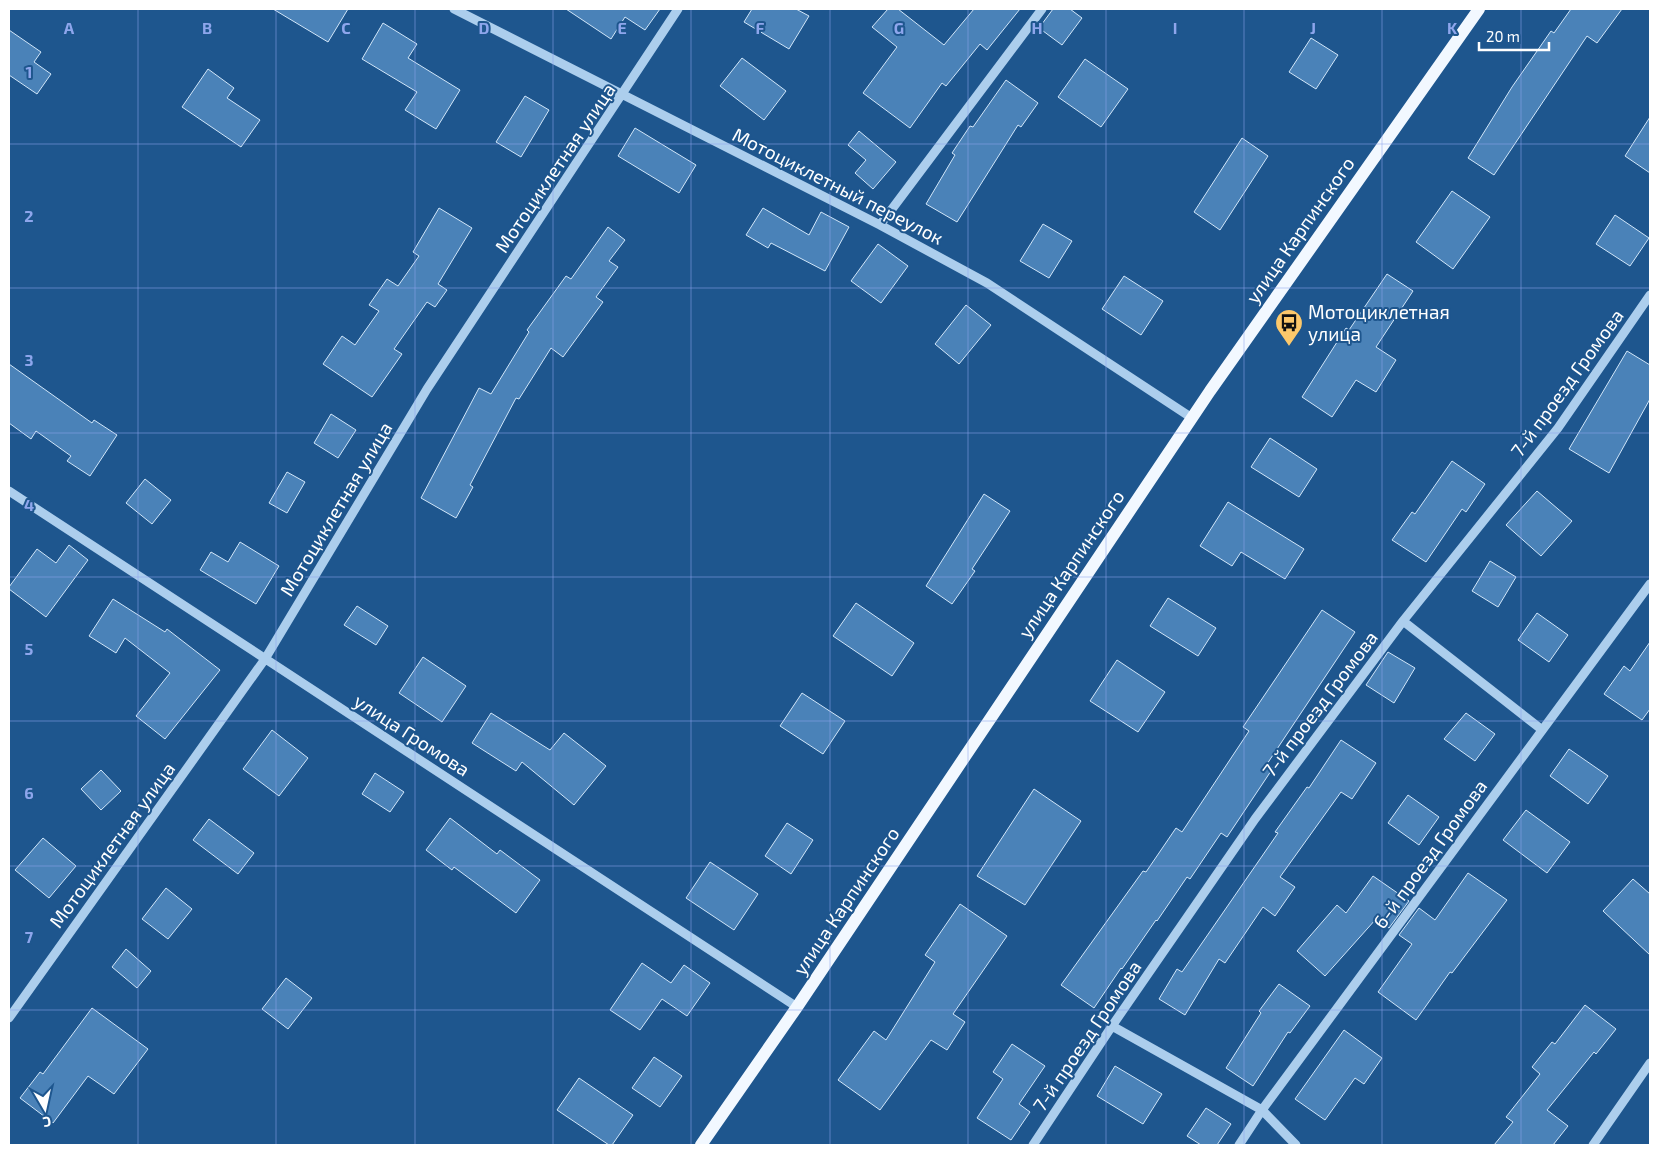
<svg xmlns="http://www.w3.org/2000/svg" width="1659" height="1154" font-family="'Exo 2',sans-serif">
	<rect width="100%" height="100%" fill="#1e568e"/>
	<!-- building -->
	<path fill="#4a82b8" stroke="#d1e6f9" d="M 273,9 L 348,9 L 328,42 Z
		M 566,9 L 660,9 L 645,30 L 625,17 L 611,39 Z
		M 752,9 L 796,9 L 809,16 L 789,49 L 744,22 Z
		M 888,9 L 898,9 L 944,45 L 974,9 L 1020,9 L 987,50 L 980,44 L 946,86 L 942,83 L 910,128 L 863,93 L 897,47 L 872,27 Z
		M 1053,9 L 1070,9 L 1082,18 L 1062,45 L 1039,28 Z
		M 1571,9 L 1622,9 L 1597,43 L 1587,36 L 1494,175 L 1468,158 L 1512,87 L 1551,31 L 1554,33 Z
		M 383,23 L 417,44 L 408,58 L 460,90 L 436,129 L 405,110 L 417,92 L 362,59 Z
		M 9,30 L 41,52 L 34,62 L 51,74 L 37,94 L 9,75 Z
		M 1311,38 L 1338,55 L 1316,89 L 1289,72 Z
		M 742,58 L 786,91 L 764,120 L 720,86 Z
		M 1085,59 L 1128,89 L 1101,127 L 1058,97 Z
		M 208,69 L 234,88 L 227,98 L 260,120 L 241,147 L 182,107 Z
		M 1006,80 L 1038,103 L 1021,127 L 1018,125 L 957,222 L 926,204 L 955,155 L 952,153 L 970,126 L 973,127 Z
		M 525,96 L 549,110 L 521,157 L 496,142 Z
		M 1650,117 L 1650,173 L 1625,156 Z
		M 635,128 L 696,165 L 679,193 L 618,156 Z
		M 859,131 L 896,162 L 873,189 L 855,173 L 866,160 L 848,145 Z
		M 1242,138 L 1268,156 L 1220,230 L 1194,212 Z
		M 1452,191 L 1490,217 L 1453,269 L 1416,242 Z
		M 439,208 L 472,228 L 438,284 L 447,290 L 435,307 L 427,302 L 394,349 L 402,354 L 372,397 L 323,364 L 342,336 L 355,345 L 379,311 L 369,305 L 387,279 L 398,286 L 419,256 L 413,252 Z
		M 763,208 L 809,235 L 821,212 L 849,227 L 825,271 L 771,243 L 768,248 L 746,235 Z
		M 1615,215 L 1649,238 L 1630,266 L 1596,244 Z
		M 1043,224 L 1072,241 L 1049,278 L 1020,261 Z
		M 608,227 L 625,240 L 609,261 L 618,267 L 596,297 L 603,302 L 563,357 L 551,348 L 519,399 L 516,398 L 470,485 L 473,487 L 456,518 L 421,498 L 479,388 L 491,394 L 529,332 L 527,330 L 566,276 L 571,279 Z
		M 878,244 L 908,266 L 881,303 L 851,281 Z
		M 1387,274 L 1413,291 L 1376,347 L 1396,360 L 1376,392 L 1356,380 L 1332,417 L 1302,397 L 1346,328 L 1349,330 Z
		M 1124,276 L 1163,301 L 1141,335 L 1102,309 Z
		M 966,305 L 991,325 L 959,364 L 935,344 Z
		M 1627,351 L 1650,365 L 1650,399 L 1609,473 L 1569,449 Z
		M 9,364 L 92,423 L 94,420 L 117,435 L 90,476 L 67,461 L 71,456 L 36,431 L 31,439 L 9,423 Z
		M 331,414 L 356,430 L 338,458 L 314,443 Z
		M 1270,438 L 1317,469 L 1299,497 L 1251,467 Z
		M 1452,461 L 1485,484 L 1466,512 L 1462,509 L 1426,562 L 1392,540 L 1412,512 L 1415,514 Z
		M 287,472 L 305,482 L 287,513 L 269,503 Z
		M 145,479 L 171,500 L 152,524 L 126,503 Z
		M 1537,491 L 1572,521 L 1541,556 L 1506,525 Z
		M 984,494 L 1010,511 L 972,569 L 975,571 L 952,604 L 926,586 Z
		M 1228,502 L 1304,549 L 1285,579 L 1241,552 L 1232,566 L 1200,546 Z
		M 240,542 L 279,566 L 256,604 L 200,570 L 211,552 L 228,562 Z
		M 69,545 L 88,560 L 46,617 L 9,589 L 9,587 L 37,549 L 56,563 Z
		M 1490,561 L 1516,577 L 1498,607 L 1472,591 Z
		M 1168,598 L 1216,628 L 1198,656 L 1150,626 Z
		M 113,599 L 165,632 L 167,629 L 220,670 L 165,739 L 136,716 L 170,673 L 125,638 L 116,653 L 89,636 Z
		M 856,603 L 914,643 L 892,676 L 833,636 Z
		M 357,606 L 388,626 L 376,645 L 344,625 Z
		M 1322,610 L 1355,632 L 1267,764 L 1273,768 L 1227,837 L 1221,833 L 1190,879 L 1187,877 L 1157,921 L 1156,920 L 1122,969 L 1121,968 L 1094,1008 L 1061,985 L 1143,871 L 1146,872 L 1176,828 L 1182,832 L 1249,731 L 1243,727 Z
		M 1537,613 L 1568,635 L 1549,662 L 1518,640 Z
		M 1650,642 L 1650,709 L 1642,720 L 1604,694 L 1624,666 L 1630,671 Z
		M 1388,652 L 1415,668 L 1394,703 L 1366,685 Z
		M 423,657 L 466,686 L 442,722 L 399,693 Z
		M 1117,660 L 1165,692 L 1138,732 L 1090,701 Z
		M 802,693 L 845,721 L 823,754 L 780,726 Z
		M 491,713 L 550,750 L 564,733 L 606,766 L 574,805 L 522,762 L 516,771 L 472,743 Z
		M 1466,713 L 1495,734 L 1475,761 L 1444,739 Z
		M 272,730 L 308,758 L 279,796 L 243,769 Z
		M 1341,740 L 1376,763 L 1352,799 L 1341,792 L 1280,877 L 1295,887 L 1275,916 L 1263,907 L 1225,963 L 1219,959 L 1185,1015 L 1159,999 L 1177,969 L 1182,972 L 1278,833 L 1275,832 L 1307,787 L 1309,788 Z
		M 1569,749 L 1608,776 L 1588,804 L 1550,776 Z
		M 101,770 L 121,791 L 101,810 L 81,789 Z
		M 375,773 L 404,792 L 390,812 L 362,794 Z
		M 1034,789 L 1081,821 L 1025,905 L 977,876 Z
		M 1408,795 L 1439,817 L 1419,845 L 1388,823 Z
		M 1526,810 L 1570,842 L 1547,873 L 1503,840 Z
		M 450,818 L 497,854 L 500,850 L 540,880 L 516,913 L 454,867 L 452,870 L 426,850 Z
		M 209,819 L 254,853 L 238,874 L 193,840 Z
		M 787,823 L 813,840 L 791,874 L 765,856 Z
		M 43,838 L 76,866 L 49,898 L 15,870 Z
		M 710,862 L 758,894 L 734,930 L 686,898 Z
		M 1468,873 L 1507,900 L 1452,973 L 1450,972 L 1416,1020 L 1378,992 L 1412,944 L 1399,935 L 1419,908 L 1435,920 Z
		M 1373,876 L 1409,901 L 1389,928 L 1376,919 L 1325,976 L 1297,951 L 1337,905 L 1346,913 Z
		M 1633,879 L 1650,894 L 1650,955 L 1603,911 Z
		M 166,888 L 192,909 L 168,939 L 142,919 Z
		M 960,904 L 1007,936 L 953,1014 L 965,1022 L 947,1050 L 931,1040 L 880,1110 L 838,1080 L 874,1031 L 886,1040 L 935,962 L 925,955 Z
		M 126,949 L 151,971 L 137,988 L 112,967 Z
		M 642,963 L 671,983 L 684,965 L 710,983 L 687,1016 L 662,999 L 640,1030 L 610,1010 Z
		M 286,978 L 312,998 L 288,1029 L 262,1009 Z
		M 1279,984 L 1310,1006 L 1290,1033 L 1288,1032 L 1253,1086 L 1226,1068 L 1261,1013 L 1259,1011 Z
		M 1585,1005 L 1616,1029 L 1596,1054 L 1594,1052 L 1547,1110 L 1568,1126 L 1553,1145 L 1494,1145 L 1513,1122 L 1506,1117 L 1540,1074 L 1532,1067 L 1552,1042 L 1555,1044 Z
		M 92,1008 L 148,1049 L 114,1094 L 88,1076 L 53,1123 L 20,1098 L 40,1072 L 43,1074 Z
		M 1344,1030 L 1382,1058 L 1364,1084 L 1355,1078 L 1325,1120 L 1295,1099 Z
		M 1012,1044 L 1045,1066 L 1019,1104 L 1030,1112 L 1011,1140 L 977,1118 L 1003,1079 L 993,1072 Z
		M 654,1057 L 682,1076 L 660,1107 L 632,1088 Z
		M 1115,1066 L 1162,1094 L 1143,1124 L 1097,1096 Z
		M 579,1078 L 633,1115 L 612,1145 L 609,1145 L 557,1110 Z
		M 1206,1108 L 1231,1124 L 1217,1145 L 1201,1145 L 1187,1136 Z"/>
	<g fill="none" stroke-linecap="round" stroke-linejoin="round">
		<!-- minor -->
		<path stroke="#acceed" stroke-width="9" d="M 454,9 L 880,225 L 987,283 L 1192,418
			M 880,225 L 1042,9
			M 9,491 L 797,1007
			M 1403,621 L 1541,729
			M 9,1018 L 265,659 L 427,389 L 678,9
			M 1112,1026 L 1262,1110 L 1296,1145
			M 1033,1145 L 1112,1026 L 1255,819 L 1403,621 L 1558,428 L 1650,295
			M 1239,1145 L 1262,1110 L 1650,584
			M 1593,1145 L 1650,1063"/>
		<!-- major -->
		<path stroke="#f2f8ff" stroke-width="12" d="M 701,1145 L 797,1007 L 1210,391 L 1479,9"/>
	</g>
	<!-- grid -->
	<path fill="none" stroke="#8ea6ec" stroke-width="1" stroke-opacity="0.55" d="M 138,9 L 138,1145M 276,9 L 276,1145M 415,9 L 415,1145M 553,9 L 553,1145M 691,9 L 691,1145M 830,9 L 830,1145M 968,9 L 968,1145M 1106,9 L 1106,1145M 1244,9 L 1244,1145M 1382,9 L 1382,1145M 1521,9 L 1521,1145M 9,144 L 1650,144M 9,288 L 1650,288M 9,433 L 1650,433M 9,577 L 1650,577M 9,721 L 1650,721M 9,866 L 1650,866M 9,1010 L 1650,1010"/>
	<!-- icons -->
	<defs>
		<symbol id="bus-pin" viewBox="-11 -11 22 30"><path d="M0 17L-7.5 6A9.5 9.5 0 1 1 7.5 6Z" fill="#fcc86b" stroke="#1e568e"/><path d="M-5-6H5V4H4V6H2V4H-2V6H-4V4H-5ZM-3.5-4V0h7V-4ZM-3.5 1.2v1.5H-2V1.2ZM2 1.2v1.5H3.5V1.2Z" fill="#111"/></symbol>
	</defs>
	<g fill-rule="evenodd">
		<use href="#bus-pin" x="1273" y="307" width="32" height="43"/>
	</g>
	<g text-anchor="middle" stroke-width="4" stroke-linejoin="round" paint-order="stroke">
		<!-- street labels -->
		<g font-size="19" fill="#fff" stroke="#1e568e">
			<text transform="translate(555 168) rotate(-56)" y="7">Мотоциклетная улица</text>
			<text transform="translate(838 186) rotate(27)" y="7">Мотоциклетный переулок</text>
			<text transform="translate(1300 230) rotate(-55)" y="7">улица Карпинского</text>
			<text transform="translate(1567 383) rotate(-54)" y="7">7-й проезд Громова</text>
			<text transform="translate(336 509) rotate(-59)" y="7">Мотоциклетная улица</text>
			<text transform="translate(1071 564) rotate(-56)" y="7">улица Карпинского</text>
			<text transform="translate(1320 704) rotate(-53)" y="7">7-й проезд Громова</text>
			<text transform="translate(412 735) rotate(33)" y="7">улица Громова</text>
			<text transform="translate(112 845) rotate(-54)" y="7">Мотоциклетная улица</text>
			<text transform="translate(1430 854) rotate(-54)" y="7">6-й проезд Громова</text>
			<text transform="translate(846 901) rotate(-56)" y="7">улица Карпинского</text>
			<text transform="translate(1087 1036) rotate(-56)" y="7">7-й проезд Громова</text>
		</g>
		<!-- poi labels -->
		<g font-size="19" fill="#fff" stroke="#1e568e" text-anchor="start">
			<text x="1308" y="319">Мотоциклетная<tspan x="1308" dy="22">улица</tspan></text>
		</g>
	</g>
	<g font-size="16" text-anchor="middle" font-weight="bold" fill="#8ea6ec" stroke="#1e568e" stroke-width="4" stroke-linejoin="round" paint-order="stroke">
		<text x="69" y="34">A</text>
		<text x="207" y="34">B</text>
		<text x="346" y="34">C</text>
		<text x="484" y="34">D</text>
		<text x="622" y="34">E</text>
		<text x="760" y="34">F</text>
		<text x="899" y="34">G</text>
		<text x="1037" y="34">H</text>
		<text x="1175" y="34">I</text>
		<text x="1313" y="34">J</text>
		<text x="1452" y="34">K</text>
		<text x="29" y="78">1</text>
		<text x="29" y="222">2</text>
		<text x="29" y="366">3</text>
		<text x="29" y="511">4</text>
		<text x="29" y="655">5</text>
		<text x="29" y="799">6</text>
		<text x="29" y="943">7</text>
	</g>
	<!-- border -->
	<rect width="1659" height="1154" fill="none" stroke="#ffffff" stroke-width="20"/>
	<!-- north arrow -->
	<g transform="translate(45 1109) rotate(171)" stroke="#1e568e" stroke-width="4" paint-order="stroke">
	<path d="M0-4L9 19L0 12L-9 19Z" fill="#ffffff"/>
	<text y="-8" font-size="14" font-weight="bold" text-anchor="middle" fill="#ffffff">С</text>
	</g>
	<!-- scale -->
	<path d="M1479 42v8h70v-8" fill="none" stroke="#ffffff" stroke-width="2.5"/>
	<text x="1486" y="42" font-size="15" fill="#ffffff" stroke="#1e568e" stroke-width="4" paint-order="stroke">20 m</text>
</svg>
